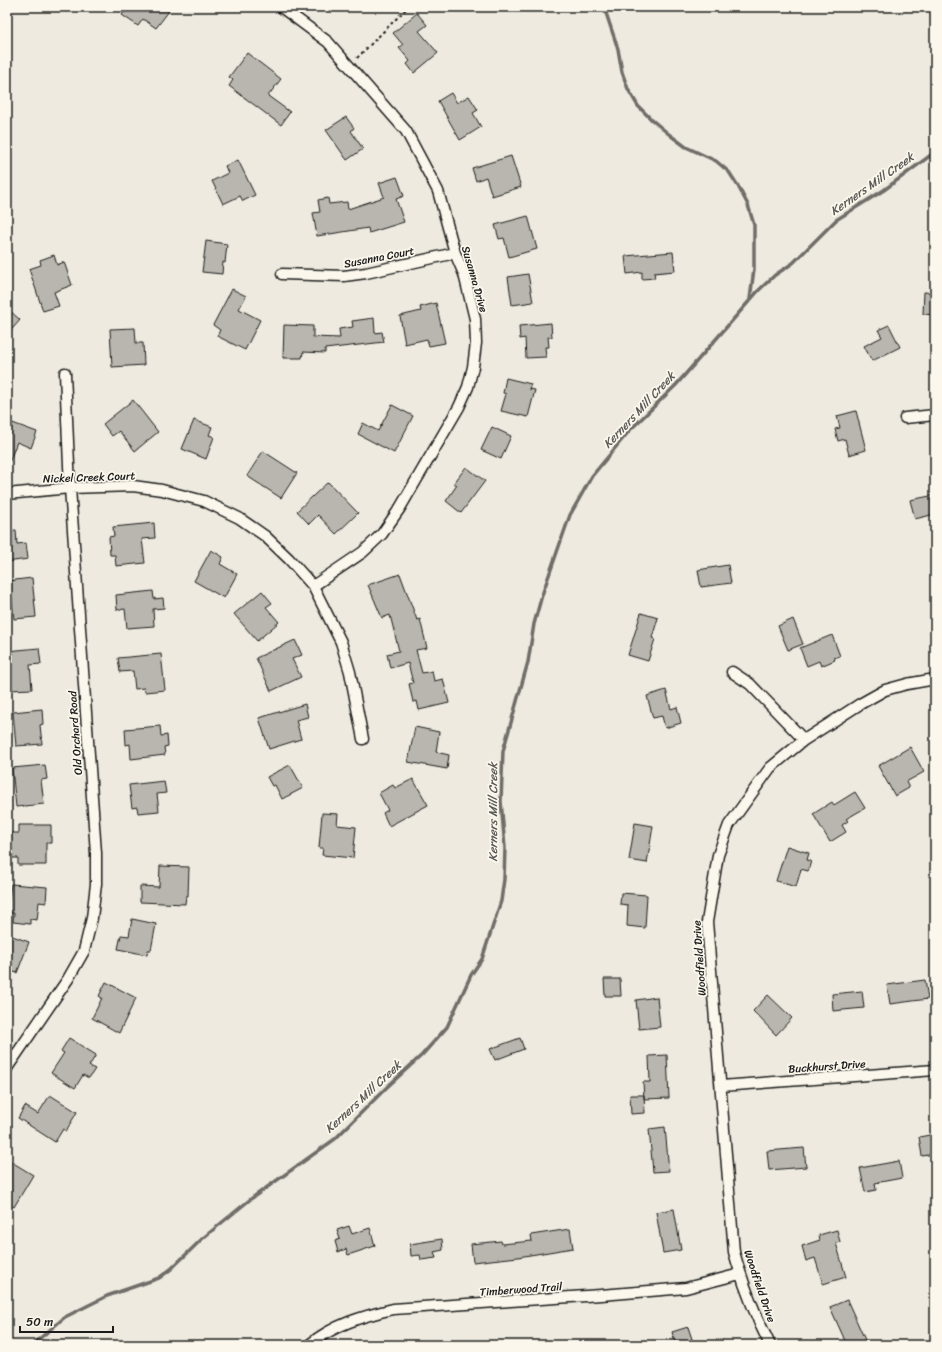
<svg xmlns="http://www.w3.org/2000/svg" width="942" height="1352" font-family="Sriracha,sans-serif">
	<rect width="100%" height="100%" fill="#eeeadf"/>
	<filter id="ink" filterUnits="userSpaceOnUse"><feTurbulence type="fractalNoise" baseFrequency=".025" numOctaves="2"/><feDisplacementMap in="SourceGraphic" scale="8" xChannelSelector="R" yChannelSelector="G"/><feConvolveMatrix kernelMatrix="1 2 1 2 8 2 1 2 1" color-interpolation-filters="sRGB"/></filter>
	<g filter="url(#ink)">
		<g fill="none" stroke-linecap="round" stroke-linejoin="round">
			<!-- stream -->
			<path stroke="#6f6d69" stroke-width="3.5" d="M 604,7 L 618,49 L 622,72 L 628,89 L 638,106 L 652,120 L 670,135 L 686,147 L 716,161 L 729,172 L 738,186 L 748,205 L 754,225 L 754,269 L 750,299
				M 32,1345 L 65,1317 L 107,1296 L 159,1278 L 171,1269 L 203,1238 L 252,1198 L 335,1139 L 386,1088 L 422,1055 L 447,1027 L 471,975 L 482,959 L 501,901 L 504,879 L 505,848 L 501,801 L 503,751 L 528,662 L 534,624 L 542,595 L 570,515 L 592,476 L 630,430 L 676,385 L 758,291 L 775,275 L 793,263 L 836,220 L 884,190 L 935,152"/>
		</g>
		<!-- building -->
		<path fill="#b9b6af" stroke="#1c1c1c" d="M 127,7 L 164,7 L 169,11 L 156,28 L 143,19 L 138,26 L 122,15 Z
			M 417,13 L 427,25 L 419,31 L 438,53 L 414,73 L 407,64 L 410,61 L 399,48 L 403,45 L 393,33 Z
			M 247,53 L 281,79 L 268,96 L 290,112 L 281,125 L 229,86 L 233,80 L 229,77 Z
			M 451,93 L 457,103 L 469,96 L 478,110 L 473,113 L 481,127 L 460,140 L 438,101 Z
			M 346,117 L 354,128 L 351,131 L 363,149 L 347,160 L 326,130 Z
			M 511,156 L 521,187 L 492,196 L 486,177 L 476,181 L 472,168 Z
			M 238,160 L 255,195 L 243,201 L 240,196 L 223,204 L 212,181 L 228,173 L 225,166 Z
			M 397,177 L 404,196 L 396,199 L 404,222 L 369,233 L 368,228 L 317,236 L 313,213 L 320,212 L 318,200 L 328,198 L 329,204 L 347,202 L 348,209 L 384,197 L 379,183 Z
			M 528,216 L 537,249 L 509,257 L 504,238 L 499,239 L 495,225 Z
			M 206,241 L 227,244 L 225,263 L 223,262 L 222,274 L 202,272 Z
			M 673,252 L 675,271 L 654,273 L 655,278 L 642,279 L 642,272 L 627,274 L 625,256 Z
			M 54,255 L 57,265 L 64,262 L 72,285 L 54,292 L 59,306 L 43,311 L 29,269 L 41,265 L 40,260 Z
			M 528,274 L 533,302 L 512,305 L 508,277 Z
			M 232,289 L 246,296 L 239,309 L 260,320 L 245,350 L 217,336 L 220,330 L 213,325 Z
			M 924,292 L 935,293 L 935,315 L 923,314 Z
			M 436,303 L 445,343 L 429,346 L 427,339 L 405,344 L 400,316 L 421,311 L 420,307 Z
			M 7,308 L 20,320 L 7,335 Z
			M 374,318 L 375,333 L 382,332 L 384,342 L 325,349 L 325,353 L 303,352 L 302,358 L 283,358 L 284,325 L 313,326 L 313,337 L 340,338 L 339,329 L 353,327 L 352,321 Z
			M 551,323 L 552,337 L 548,337 L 549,347 L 545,347 L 546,357 L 526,358 L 525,338 L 520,339 L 519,326 Z
			M 889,325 L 900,347 L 872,361 L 864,346 L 882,337 L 878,330 Z
			M 135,328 L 136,343 L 143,343 L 144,365 L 112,367 L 110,329 Z
			M 506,378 L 531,384 L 529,389 L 535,390 L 528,417 L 501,411 L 506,394 L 503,393 Z
			M 133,400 L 158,432 L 135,451 L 119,431 L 112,436 L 103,424 Z
			M 392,405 L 413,416 L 394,453 L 358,434 L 363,423 L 378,431 Z
			M 856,411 L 866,450 L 849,455 L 845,439 L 838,441 L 835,429 L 840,428 L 837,416 Z
			M 194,420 L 212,427 L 209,435 L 214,437 L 206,459 L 182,449 Z
			M 7,421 L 37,432 L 31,448 L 17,442 L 8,465 L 7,465 Z
			M 492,427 L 511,436 L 501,459 L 481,450 Z
			M 263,451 L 297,473 L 281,498 L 247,476 Z
			M 466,467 L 485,481 L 461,513 L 446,501 L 457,485 L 454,483 Z
			M 328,482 L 358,513 L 336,534 L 318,515 L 309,524 L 297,511 Z
			M 935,495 L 935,514 L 915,519 L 910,500 Z
			M 154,523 L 155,538 L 142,539 L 145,563 L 116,566 L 115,555 L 110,555 L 109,537 L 114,536 L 113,527 Z
			M 16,530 L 17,544 L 26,543 L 28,559 L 7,562 L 7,531 Z
			M 211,550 L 223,557 L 220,564 L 237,574 L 224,598 L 194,581 Z
			M 728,565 L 731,583 L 701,587 L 698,570 Z
			M 400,574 L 417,620 L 420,619 L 427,648 L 416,650 L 422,673 L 432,671 L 434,681 L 443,679 L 449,703 L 419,710 L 417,701 L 413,702 L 409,684 L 413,683 L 408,663 L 390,668 L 387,654 L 399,651 L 390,615 L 382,618 L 368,585 Z
			M 32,578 L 36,617 L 14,619 L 11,591 L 7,591 L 7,581 Z
			M 153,591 L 154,599 L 163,598 L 164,608 L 153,609 L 154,626 L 127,628 L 125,609 L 117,610 L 116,595 Z
			M 262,591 L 272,603 L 266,607 L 279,622 L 257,641 L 234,614 Z
			M 641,613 L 658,618 L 652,638 L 655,639 L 648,661 L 628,655 Z
			M 793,619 L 803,644 L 788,650 L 778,626 Z
			M 832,635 L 840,656 L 834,658 L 835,660 L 821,666 L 819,661 L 807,666 L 800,648 Z
			M 295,640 L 302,655 L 292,659 L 301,677 L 271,691 L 256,658 Z
			M 39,648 L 41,664 L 30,665 L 32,689 L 10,690 L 9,681 L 7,681 L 7,651 Z
			M 161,654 L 165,690 L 145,692 L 144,688 L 135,689 L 133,671 L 120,672 L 118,658 Z
			M 666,690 L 671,709 L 677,707 L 681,723 L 665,728 L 662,716 L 653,718 L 647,696 Z
			M 305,704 L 308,717 L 296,720 L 301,739 L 269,749 L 259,718 Z
			M 42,709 L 43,724 L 40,725 L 42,744 L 16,746 L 13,712 Z
			M 160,726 L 161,736 L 167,735 L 168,746 L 164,747 L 165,755 L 131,759 L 130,744 L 126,745 L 125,729 Z
			M 415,727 L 439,732 L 436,752 L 449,755 L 447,769 L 408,762 Z
			M 910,747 L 924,772 L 906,782 L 909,788 L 895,796 L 878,766 Z
			M 45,765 L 47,779 L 41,780 L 44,804 L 16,807 L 12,768 Z
			M 290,765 L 303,788 L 282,799 L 275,785 L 272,786 L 267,777 Z
			M 413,779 L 428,805 L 389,826 L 383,813 L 388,810 L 379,793 L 393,785 L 395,788 Z
			M 164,781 L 166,793 L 157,794 L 159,811 L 138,813 L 137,807 L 132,808 L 129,785 Z
			M 855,792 L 865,808 L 846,819 L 848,821 L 842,825 L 846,832 L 830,842 L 813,814 L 832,802 L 834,805 Z
			M 322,813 L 338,814 L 337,825 L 356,827 L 353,858 L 322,855 L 323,848 L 319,848 Z
			M 635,823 L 653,826 L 647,863 L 629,860 Z
			M 19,825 L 51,825 L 51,843 L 46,843 L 46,865 L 18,865 L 18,858 L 10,858 L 10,833 L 19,833 Z
			M 787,846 L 809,853 L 807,860 L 811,861 L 808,871 L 801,869 L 796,887 L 776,881 Z
			M 160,866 L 189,867 L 188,896 L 186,896 L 185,904 L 140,902 L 140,886 L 159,887 Z
			M 11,884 L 47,887 L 46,903 L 39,902 L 37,920 L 30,919 L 30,924 L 13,922 L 14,913 L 7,913 Z
			M 621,893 L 647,895 L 645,928 L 627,926 L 628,905 L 620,904 Z
			M 132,919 L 156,924 L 151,950 L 148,950 L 147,955 L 118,949 L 121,935 L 129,936 Z
			M 7,934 L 29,942 L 17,973 L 7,970 Z
			M 604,979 L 620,979 L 621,996 L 605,996 Z
			M 925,980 L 928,999 L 890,1004 L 887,985 Z
			M 106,982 L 136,998 L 119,1033 L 92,1018 L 102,998 L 99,996 Z
			M 862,991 L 864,1008 L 833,1011 L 832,994 Z
			M 768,995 L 792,1018 L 776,1035 L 753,1011 Z
			M 657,997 L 660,1027 L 639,1029 L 636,1000 Z
			M 69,1038 L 96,1055 L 89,1066 L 95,1069 L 89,1078 L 83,1075 L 75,1088 L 51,1073 L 64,1053 L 61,1051 Z
			M 520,1038 L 524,1049 L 495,1060 L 490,1049 Z
			M 667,1055 L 669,1098 L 644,1099 L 643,1082 L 650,1082 L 649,1056 Z
			M 50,1095 L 77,1112 L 66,1131 L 63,1129 L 55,1142 L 18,1118 L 25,1106 L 38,1114 Z
			M 630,1095 L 644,1095 L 645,1113 L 631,1114 Z
			M 665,1127 L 669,1171 L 653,1172 L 649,1129 Z
			M 935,1134 L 935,1154 L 922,1156 L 919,1137 Z
			M 804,1148 L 806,1167 L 769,1170 L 767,1151 Z
			M 10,1161 L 33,1175 L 14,1207 L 7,1202 L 7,1167 Z
			M 899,1161 L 902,1178 L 875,1183 L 876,1190 L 865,1192 L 860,1168 Z
			M 674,1209 L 681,1250 L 663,1253 L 656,1212 Z
			M 349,1226 L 352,1234 L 370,1228 L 375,1246 L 348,1255 L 346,1249 L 338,1252 L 335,1241 L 340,1239 L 337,1230 Z
			M 570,1229 L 573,1248 L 518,1257 L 473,1262 L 471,1244 L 501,1241 L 502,1244 L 532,1241 L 531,1235 Z
			M 837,1230 L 840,1242 L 836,1243 L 846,1277 L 823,1284 L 815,1258 L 806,1261 L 802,1246 L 820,1240 L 819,1235 Z
			M 442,1239 L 443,1250 L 434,1252 L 436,1258 L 421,1260 L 420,1255 L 411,1256 L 410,1244 Z
			M 847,1300 L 866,1342 L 859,1345 L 847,1345 L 830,1307 Z
			M 688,1327 L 694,1345 L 676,1345 L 672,1332 Z"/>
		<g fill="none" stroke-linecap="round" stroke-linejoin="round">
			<defs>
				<path id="street" d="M 281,7 L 328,42 L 406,131 L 438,191 L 455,253 L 464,274 L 475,319 L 476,343 L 473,367 L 468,387 L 459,407 L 400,508 L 382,534 L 363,552 L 313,586
					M 282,274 L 344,276 L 366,273 L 455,253
					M 905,418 L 935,415
					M 7,494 L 70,488 L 133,486 L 162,490 L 204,501 L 239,518 L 265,536 L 289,559 L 313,586 L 341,642 L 350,672 L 363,739
					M 732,672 L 750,684 L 804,740
					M 7,1068 L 68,979 L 84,951 L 92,918 L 96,884 L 96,853 L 70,488 L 65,373
					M 721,1086 L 935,1070
					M 309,1345 C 333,1325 363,1316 393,1309 L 601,1295 L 686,1288 L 740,1274
					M 770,1345 C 755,1315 743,1284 734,1252 L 707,922 L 718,855 L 729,825 L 770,768 L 804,740 L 860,704 L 885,690 L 907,684 L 935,679"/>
			</defs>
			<!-- street casing -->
			<use href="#street" stroke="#1c1c1c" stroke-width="13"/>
			<!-- path -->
			<path stroke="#1c1c1c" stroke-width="2" stroke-dasharray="3 3" stroke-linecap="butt" d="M 357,58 L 408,7"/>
			<!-- street -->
			<use href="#street" stroke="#fbf7ec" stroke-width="10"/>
		</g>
	</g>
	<g text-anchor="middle" stroke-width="3.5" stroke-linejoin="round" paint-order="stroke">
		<!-- street labels -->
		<g font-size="11" fill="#1c1c1c" stroke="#fbf7ec">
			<text transform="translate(379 257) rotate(-11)" y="4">Susanna Court</text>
			<text transform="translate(475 279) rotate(74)" y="4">Susanna Drive</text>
			<text transform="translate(89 477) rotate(-2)" y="4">Nickel Creek Court</text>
			<text transform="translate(75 733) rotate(-94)" y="4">Old Orchard Road</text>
			<text transform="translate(699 958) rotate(-94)" y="4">Woodfield Drive</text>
			<text transform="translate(827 1066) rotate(-4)" y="4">Buckhurst Drive</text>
			<text transform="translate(760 1286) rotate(71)" y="4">Woodfield Drive</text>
			<text transform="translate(521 1289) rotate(-4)" y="4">Timberwood Trail</text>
		</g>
		<!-- water labels -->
		<g font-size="12" font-style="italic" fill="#5a5956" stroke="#fbf7ec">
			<text transform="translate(872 184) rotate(-35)" y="4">Kerners Mill Creek</text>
			<text transform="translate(639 410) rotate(-47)" y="4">Kerners Mill Creek</text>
			<text transform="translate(493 812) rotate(-90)" y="4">Kerners Mill Creek</text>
			<text transform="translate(363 1097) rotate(-43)" y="4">Kerners Mill Creek</text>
		</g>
	</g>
	<!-- margin -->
	<rect width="942" height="1352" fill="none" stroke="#fbf7ec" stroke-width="24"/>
	<rect x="12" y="12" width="918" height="1328" fill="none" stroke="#1c1c1c" stroke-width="1.5" filter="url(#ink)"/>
	<!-- scale -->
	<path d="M20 1326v6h93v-6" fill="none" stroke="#1c1c1c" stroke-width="2"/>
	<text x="26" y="1326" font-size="12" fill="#1c1c1c" stroke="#fbf7ec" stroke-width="3" paint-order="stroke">50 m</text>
</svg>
